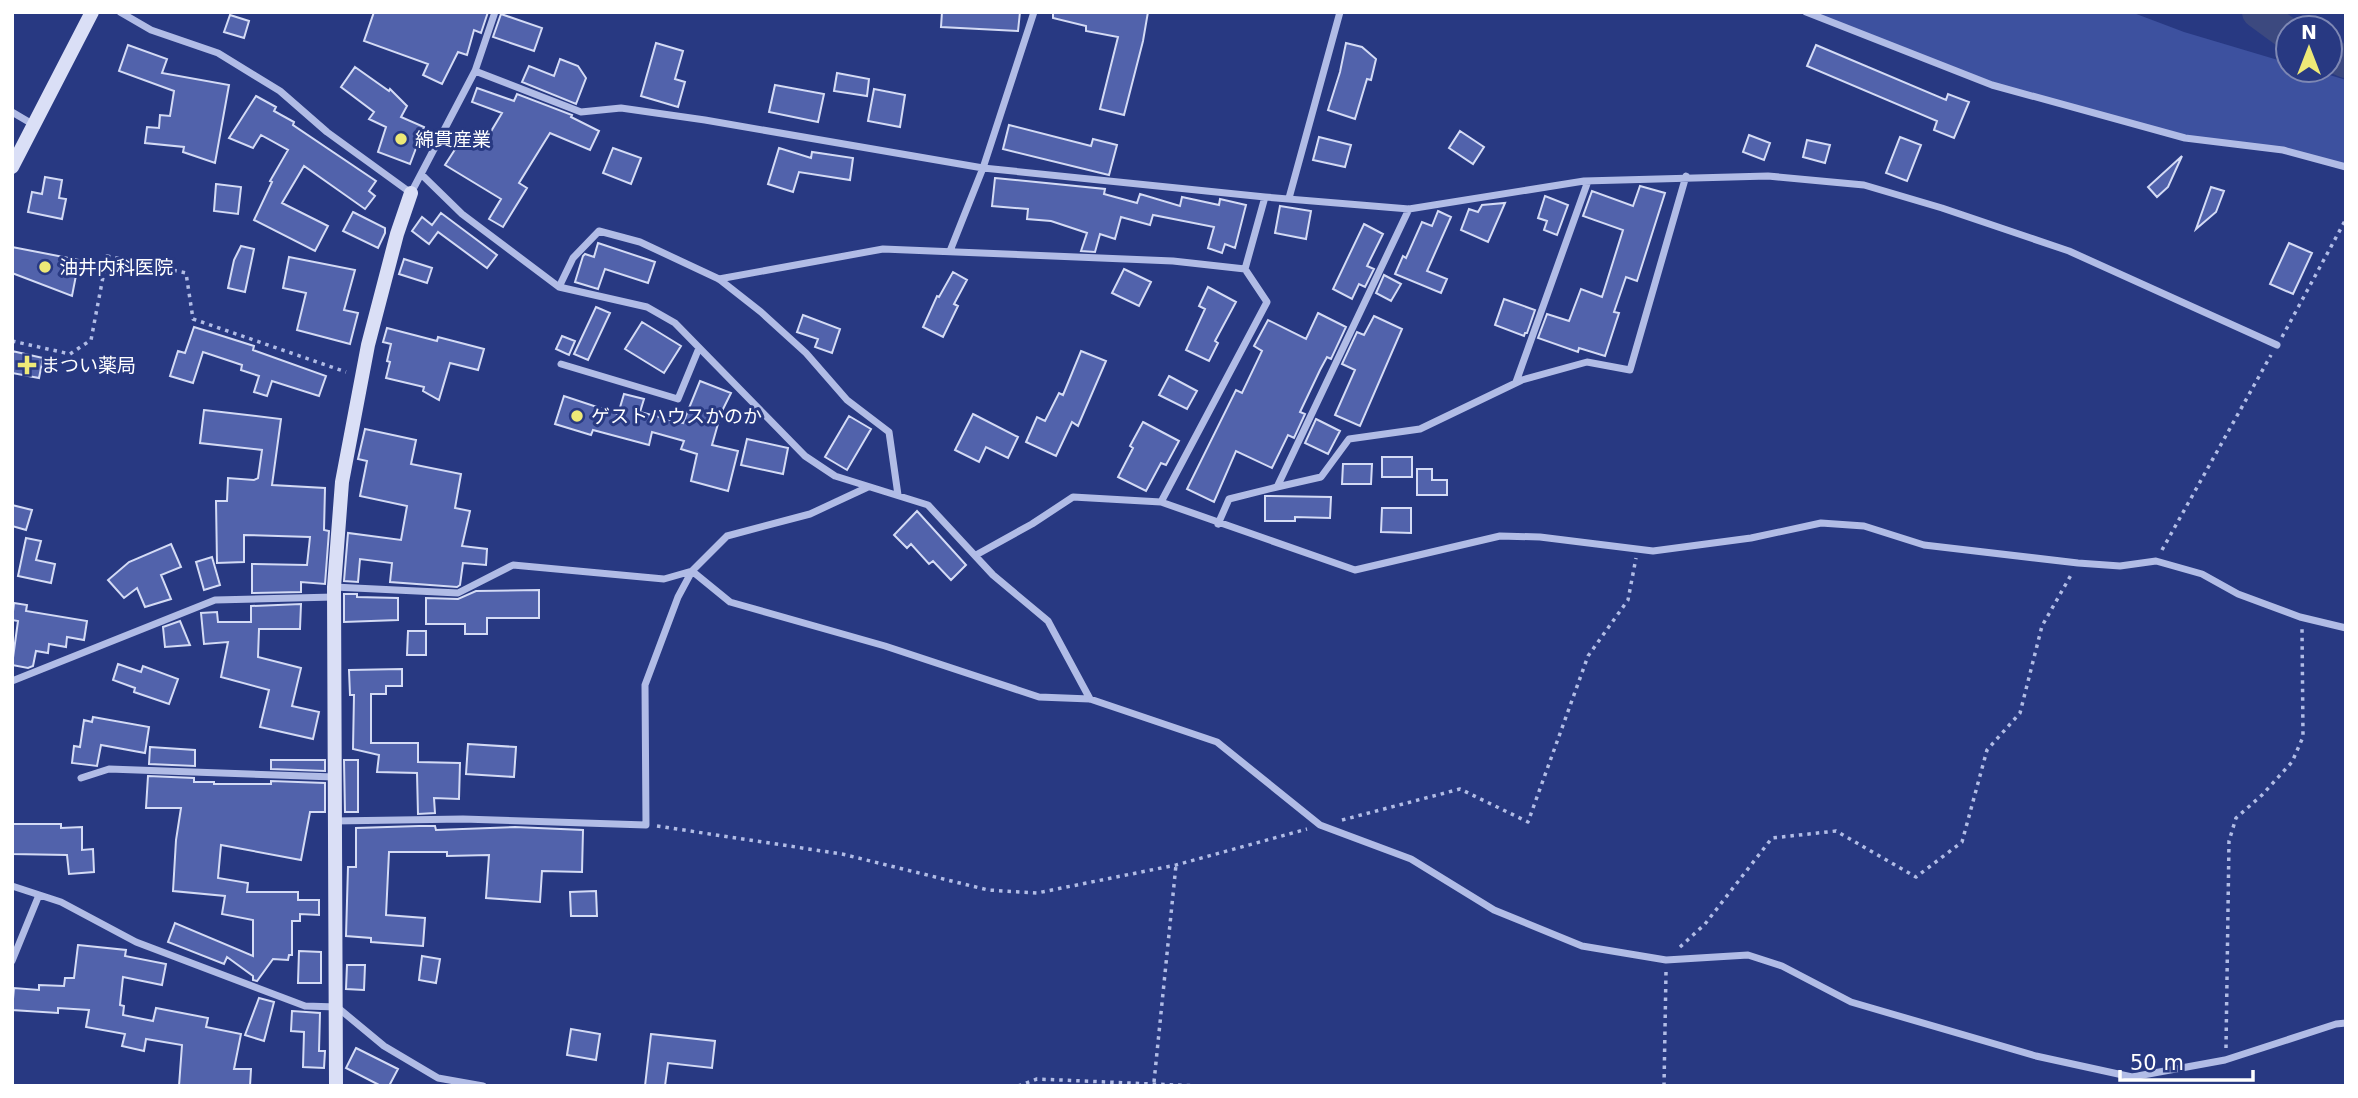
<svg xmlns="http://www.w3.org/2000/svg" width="2358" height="1098" font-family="'DejaVu Sans','Noto Sans JP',sans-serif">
	<rect width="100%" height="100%" fill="#283982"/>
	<!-- green -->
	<path fill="#3d519f" d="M 1806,12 L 2131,12 L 2184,32 L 2288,63 L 2288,70 L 2313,70 L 2346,80 L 2346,167 L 2283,150 L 2185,138 L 1992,85 Z"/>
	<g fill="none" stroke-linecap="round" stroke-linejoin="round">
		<!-- river -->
		<path stroke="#3c497f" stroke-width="32" d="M 2258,12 L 2288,34
			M 2330,55 L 2346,62"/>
	</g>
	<!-- building -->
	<path fill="#5162ab" stroke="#d4dbf5" stroke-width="2" d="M 374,12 L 488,12 L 481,33 L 474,30 L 467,55 L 458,52 L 442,84 L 423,75 L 428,64 L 364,41 Z
		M 942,12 L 1020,12 L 1018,31 L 941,27 Z
		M 1053,12 L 1148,12 L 1143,41 L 1124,115 L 1100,109 L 1118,37 L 1086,31 L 1086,26 L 1053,18 Z
		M 501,14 L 542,28 L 534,51 L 493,37 Z
		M 230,15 L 249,21 L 244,38 L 224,32 Z
		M 656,43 L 683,51 L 675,79 L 685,82 L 678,107 L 641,96 Z
		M 1346,43 L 1362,47 L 1376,59 L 1371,80 L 1367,79 L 1355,119 L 1328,110 L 1340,72 Z
		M 128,45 L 167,59 L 162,73 L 229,85 L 215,163 L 183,152 L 184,147 L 145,143 L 147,127 L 159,128 L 160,115 L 170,116 L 174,91 L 119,71 Z
		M 1816,45 L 1946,100 L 1948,94 L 1969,102 L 1954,138 L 1934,130 L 1937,121 L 1807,66 Z
		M 560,59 L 578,66 L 586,78 L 576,104 L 522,82 L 529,66 L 554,76 Z
		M 355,67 L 389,91 L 390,89 L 407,106 L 401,117 L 424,127 L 410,164 L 378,152 L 386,127 L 369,119 L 374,112 L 341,87 Z
		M 837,73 L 869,79 L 867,96 L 834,91 Z
		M 775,85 L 824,94 L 818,122 L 769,112 Z
		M 477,88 L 514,101 L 517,94 L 572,115 L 571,117 L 599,131 L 590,150 L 550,133 L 519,183 L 527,188 L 503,227 L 489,219 L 501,199 L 445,165 L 463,137 L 481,148 L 502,113 L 472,102 Z
		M 874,89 L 905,95 L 900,127 L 868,121 Z
		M 256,96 L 276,107 L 274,111 L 294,122 L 293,125 L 376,181 L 369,191 L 375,196 L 365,209 L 304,166 L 282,203 L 328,226 L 315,251 L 254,220 L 272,182 L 270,181 L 288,150 L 261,135 L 253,148 L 229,138 Z
		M 1009,125 L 1091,146 L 1093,139 L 1117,145 L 1109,175 L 1003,149 Z
		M 1460,131 L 1484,147 L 1473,164 L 1449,148 Z
		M 1749,135 L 1770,143 L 1764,160 L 1743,152 Z
		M 1319,137 L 1351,145 L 1345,167 L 1313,160 Z
		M 1900,137 L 1921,145 L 1907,181 L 1886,173 Z
		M 1807,140 L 1830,145 L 1825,163 L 1803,157 Z
		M 613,148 L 641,158 L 631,184 L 603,173 Z
		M 779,148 L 811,158 L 812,152 L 853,158 L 850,180 L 799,172 L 793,192 L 768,184 Z
		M 2182,156 L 2168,187 L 2157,197 L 2148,187 Z
		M 45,177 L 62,180 L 59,198 L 66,199 L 62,219 L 28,212 L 32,192 L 42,194 Z
		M 995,178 L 1105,189 L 1104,194 L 1137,203 L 1140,194 L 1180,206 L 1182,197 L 1219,205 L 1220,199 L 1246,205 L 1235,248 L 1225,244 L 1222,253 L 1208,248 L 1214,227 L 1153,215 L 1150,225 L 1121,217 L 1115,239 L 1100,234 L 1095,252 L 1081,251 L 1087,233 L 1051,221 L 1027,219 L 1028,209 L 992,206 Z
		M 216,184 L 241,187 L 238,214 L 214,211 Z
		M 1640,186 L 1665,193 L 1637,281 L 1626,277 L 1614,312 L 1619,313 L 1605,356 L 1579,348 L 1578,352 L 1538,338 L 1547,314 L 1569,321 L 1581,289 L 1602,297 L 1623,230 L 1583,216 L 1592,191 L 1633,206 Z
		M 2211,187 L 2224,191 L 2216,212 L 2196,229 Z
		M 1545,196 L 1568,205 L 1557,235 L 1544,230 L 1547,221 L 1538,218 Z
		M 1505,203 L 1488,242 L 1461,230 L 1469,209 L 1478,212 L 1482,205 Z
		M 1280,206 L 1311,211 L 1306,239 L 1275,233 Z
		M 1438,211 L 1451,217 L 1427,271 L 1447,279 L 1441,293 L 1395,274 L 1403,256 L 1406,258 L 1422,222 L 1432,226 Z
		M 353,212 L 385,228 L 385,233 L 378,248 L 343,231 Z
		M 441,213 L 497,255 L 487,268 L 438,232 L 429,244 L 412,231 L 422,217 L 432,225 Z
		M 1364,224 L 1383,234 L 1367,266 L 1374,269 L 1365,287 L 1359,284 L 1352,299 L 1333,289 Z
		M 598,243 L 655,262 L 648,283 L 605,269 L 598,289 L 575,282 L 583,256 L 585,254 L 594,257 Z
		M 2289,243 L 2312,253 L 2293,294 L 2270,284 Z
		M 241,246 L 254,249 L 245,292 L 228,288 L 234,260 Z
		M 12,247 L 79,260 L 72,296 L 12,273 Z
		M 289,257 L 355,270 L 344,310 L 358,313 L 350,344 L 297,330 L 306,293 L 283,288 Z
		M 404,259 L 432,268 L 427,283 L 399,274 Z
		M 1124,269 L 1151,282 L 1139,306 L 1112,293 Z
		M 953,272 L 967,280 L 954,304 L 958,306 L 943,337 L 923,327 L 937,296 L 939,297 Z
		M 1384,275 L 1401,284 L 1391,301 L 1376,293 Z
		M 1208,287 L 1236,302 L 1215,341 L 1218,343 L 1209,361 L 1186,350 L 1205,309 L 1199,306 Z
		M 1504,299 L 1535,310 L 1527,333 L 1525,333 L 1524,336 L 1495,325 Z
		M 596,307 L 610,313 L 588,360 L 574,354 Z
		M 1318,313 L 1346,327 L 1331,359 L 1327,357 L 1320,370 L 1300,412 L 1305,414 L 1294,438 L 1288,435 L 1272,468 L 1236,451 L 1214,502 L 1187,489 L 1236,390 L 1242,393 L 1262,351 L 1254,346 L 1268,320 L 1306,339 Z
		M 803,315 L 840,329 L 832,353 L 815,347 L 818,339 L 797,332 Z
		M 1374,316 L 1402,329 L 1360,426 L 1335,415 L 1355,370 L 1342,364 L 1357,332 L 1364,335 Z
		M 642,322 L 681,346 L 664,373 L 625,349 Z
		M 194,327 L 254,346 L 253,350 L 326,376 L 319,396 L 272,381 L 267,396 L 254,392 L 259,376 L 241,370 L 242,365 L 203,352 L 193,383 L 170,376 L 178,351 L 185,353 Z
		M 387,328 L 437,341 L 438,337 L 484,349 L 478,370 L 450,363 L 439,400 L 423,391 L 424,387 L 386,378 L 390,362 L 387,361 L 391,344 L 383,342 Z
		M 562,336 L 575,341 L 569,355 L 556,349 Z
		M 12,351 L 43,358 L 39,378 L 12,373 Z
		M 1081,351 L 1106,361 L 1078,426 L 1072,422 L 1056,456 L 1026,442 L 1037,417 L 1045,421 L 1059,393 L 1063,395 Z
		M 1169,376 L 1197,391 L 1187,409 L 1159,395 Z
		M 700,381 L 731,393 L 721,413 L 712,445 L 738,451 L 728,491 L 691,481 L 697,454 L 681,449 L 684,441 L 652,432 L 649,445 L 593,430 L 591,435 L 555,424 L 564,396 L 618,414 L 624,394 L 644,399 L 640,412 L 683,423 Z
		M 204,410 L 281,419 L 272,485 L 325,488 L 324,530 L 329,531 L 325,584 L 301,582 L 301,592 L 252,593 L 252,564 L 307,565 L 310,537 L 244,535 L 244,562 L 217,563 L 216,501 L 227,501 L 228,478 L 254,480 L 258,478 L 262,450 L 200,443 Z
		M 973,414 L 1018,437 L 1008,458 L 986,447 L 979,462 L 955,450 Z
		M 849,416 L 871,429 L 847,470 L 825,457 Z
		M 1316,419 L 1340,431 L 1328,454 L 1305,443 Z
		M 1143,422 L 1179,441 L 1166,465 L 1161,463 L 1146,491 L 1118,477 L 1133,448 L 1130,446 Z
		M 365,429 L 416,440 L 411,464 L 461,474 L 455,508 L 470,511 L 462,546 L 487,549 L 486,565 L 463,563 L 460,585 L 457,587 L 390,582 L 392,563 L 360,559 L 358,582 L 344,581 L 348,533 L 401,540 L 407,506 L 360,496 L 367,461 L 358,459 Z
		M 747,439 L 788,448 L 783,474 L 741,465 Z
		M 1382,457 L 1412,457 L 1412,477 L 1382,477 Z
		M 1343,464 L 1372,464 L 1371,484 L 1342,484 Z
		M 1417,469 L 1432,469 L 1432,480 L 1447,480 L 1447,495 L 1417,495 Z
		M 1265,496 L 1331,497 L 1330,518 L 1295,517 L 1295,521 L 1265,521 Z
		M 12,505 L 32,510 L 26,530 L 12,526 Z
		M 1382,508 L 1411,508 L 1411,533 L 1381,532 Z
		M 917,511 L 966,565 L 951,580 L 933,561 L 929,564 L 911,544 L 907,548 L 894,535 Z
		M 26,538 L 41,541 L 36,560 L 55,564 L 51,583 L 18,576 Z
		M 171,544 L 181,567 L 161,575 L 171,599 L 145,607 L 137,588 L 124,598 L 108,580 L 129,562 Z
		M 212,557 L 220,585 L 204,590 L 196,562 Z
		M 539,590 L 539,618 L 487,618 L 487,634 L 465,634 L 465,624 L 426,624 L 426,598 L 458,599 L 476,591 Z
		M 344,594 L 357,594 L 357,597 L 398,598 L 398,620 L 344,622 Z
		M 14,603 L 27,605 L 26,611 L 87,621 L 84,640 L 67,637 L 66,647 L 49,644 L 48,653 L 36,651 L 33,666 L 28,668 L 12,665 L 18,621 L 12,620 Z
		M 301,604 L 300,629 L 259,629 L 258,657 L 301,668 L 292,706 L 319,712 L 313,739 L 260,727 L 269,690 L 221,677 L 228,642 L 204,644 L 201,613 L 217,612 L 218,622 L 251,622 L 251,606 Z
		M 180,621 L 190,645 L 165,647 L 163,627 Z
		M 408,631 L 426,631 L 426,655 L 407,655 Z
		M 118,664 L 141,672 L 143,666 L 178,679 L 169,704 L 134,692 L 135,688 L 113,680 Z
		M 402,669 L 402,686 L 386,686 L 386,694 L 371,694 L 371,743 L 418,743 L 418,762 L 460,763 L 459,799 L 434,798 L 435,813 L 418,814 L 417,773 L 377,772 L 379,755 L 353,749 L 354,695 L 350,695 L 349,670 Z
		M 93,717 L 149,727 L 145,753 L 101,745 L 97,766 L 72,763 L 74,746 L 80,747 L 84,720 L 92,722 Z
		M 468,744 L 516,747 L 514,777 L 466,774 Z
		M 150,747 L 195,750 L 195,766 L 149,764 Z
		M 271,760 L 325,760 L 325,771 L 271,769 Z
		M 344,760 L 358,760 L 358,812 L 345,812 Z
		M 148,776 L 194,778 L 194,782 L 214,782 L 214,784 L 271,784 L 271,781 L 325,783 L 325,812 L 310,812 L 301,860 L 221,845 L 218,878 L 248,883 L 247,892 L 298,892 L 298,900 L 319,900 L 319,915 L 300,914 L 300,921 L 292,921 L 292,955 L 289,955 L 288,960 L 273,959 L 257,981 L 253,980 L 253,976 L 227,957 L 224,964 L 168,942 L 175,923 L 253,956 L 253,920 L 222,914 L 225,896 L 173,891 L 176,840 L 181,808 L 146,808 Z
		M 12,824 L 61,824 L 61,828 L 82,827 L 82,850 L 93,849 L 94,872 L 69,874 L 67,855 L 12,854 Z
		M 419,826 L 435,826 L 436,830 L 515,827 L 583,830 L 582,872 L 542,871 L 540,902 L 486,898 L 489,855 L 447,856 L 447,852 L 389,852 L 386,915 L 425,918 L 423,946 L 371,942 L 371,938 L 346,936 L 348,867 L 356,867 L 356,828 Z
		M 596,891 L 597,916 L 571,916 L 570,892 Z
		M 78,945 L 126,950 L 125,956 L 166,964 L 162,985 L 123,977 L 120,1005 L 124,1006 L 123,1015 L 153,1021 L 156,1008 L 208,1018 L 206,1027 L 241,1034 L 234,1069 L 251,1069 L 250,1086 L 179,1086 L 182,1045 L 146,1039 L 144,1051 L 122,1046 L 125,1034 L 86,1027 L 89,1010 L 58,1008 L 58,1013 L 12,1010 L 14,988 L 39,990 L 39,985 L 64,986 L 65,978 L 74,978 Z
		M 299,951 L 321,952 L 321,983 L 298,983 Z
		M 422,956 L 440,959 L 436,983 L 419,980 Z
		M 347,965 L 365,965 L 364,990 L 346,989 Z
		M 259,998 L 274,1002 L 264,1041 L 245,1035 Z
		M 292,1011 L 320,1013 L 319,1051 L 325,1051 L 324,1068 L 303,1067 L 304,1032 L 291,1031 Z
		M 571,1029 L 600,1034 L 596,1060 L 567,1055 Z
		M 651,1034 L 715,1041 L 712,1068 L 668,1063 L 665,1086 L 645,1086 Z
		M 356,1048 L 398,1069 L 389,1086 L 381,1086 L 346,1068 Z"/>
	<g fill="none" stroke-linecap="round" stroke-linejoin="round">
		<!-- path -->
		<path stroke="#b1bce6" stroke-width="3.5" stroke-dasharray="3.5 5" stroke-linecap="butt" d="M 2282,337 L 2346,219
			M 12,341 L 70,354 L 91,340 L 107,256 L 186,273 L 193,319 L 346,372
			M 2162,550 L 2271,355
			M 1342,820 L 1460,789 L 1528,822 L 1588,656 L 1628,600 L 1636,558
			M 657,826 L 842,854 L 988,890 L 1037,893 L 1176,865 L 1307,829
			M 1680,947 L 1705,924 L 1772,838 L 1836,831 L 1916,877 L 1962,842 L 1987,750 L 2020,713 L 2042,626 L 2071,575
			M 2226,1048 L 2229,841 L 2236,818 L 2262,795 L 2292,762 L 2303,737 L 2302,627
			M 1154,1082 L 1176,865
			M 1018,1086 L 1037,1079 L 1199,1086
			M 1664,1086 L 1666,972"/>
		<!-- street -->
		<path stroke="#b1bce6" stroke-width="7" d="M 120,12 L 151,30 L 218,53 L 280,91 L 327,132 L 411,193 L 475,71 L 495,12
			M 1806,12 L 1992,85 L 2185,138 L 2283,150 L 2346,167
			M 475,71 L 581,112 L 621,108 L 705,120 L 983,168 L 1265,197 L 1409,209 L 1584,181 L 1768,176 L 1864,185 L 1942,208 L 2069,251 L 2277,345
			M 12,112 L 34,125
			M 421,174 L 462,214 L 559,287 L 647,307 L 675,323 L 805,456 L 835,476 L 928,505 L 993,575 L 1048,621 L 1090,699
			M 1289,198 L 1340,12
			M 950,251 L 983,168 L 1034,12
			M 1245,269 L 1265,197
			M 719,279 L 883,249 L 1173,261 L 1245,269 L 1267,302 L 1161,502
			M 559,287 L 573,258 L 599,231 L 640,242 L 719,279 L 761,312 L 806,353 L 847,400 L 889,432 L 898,495
			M 561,364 L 678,399 L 699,348
			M 1516,382 L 1588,181
			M 1277,487 L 1321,477 L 1349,439 L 1420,429 L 1522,380 L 1587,362 L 1630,370 L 1686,176
			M 1218,524 L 1229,499 L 1277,487 L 1409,209
			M 976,555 L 1032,524 L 1073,497 L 1161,502 L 1355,570 L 1500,536 L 1540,537 L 1653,551 L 1751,538 L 1821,523 L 1864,526 L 1924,545 L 2078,563 L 2120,566 L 2156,561 L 2202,574 L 2238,594 L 2300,617 L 2346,628
			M 334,587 L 458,593 L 513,565 L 664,579 L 692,571 L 730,602 L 885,646 L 1039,697 L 1090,699 L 1217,742 L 1320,825 L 1411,859 L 1494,910 L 1582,946 L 1666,960 L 1748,955 L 1782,966 L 1851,1002 L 2036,1056 L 2132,1077 L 2225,1060 L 2336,1024 L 2346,1023
			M 12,681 L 215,600 L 334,597
			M 81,778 L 109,769 L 334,777
			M 334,821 L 463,819 L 646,825 L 645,685 L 678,597 L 692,571 L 727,536 L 810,514 L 868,487
			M 12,886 L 61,902 L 136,942 L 305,1006 L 337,1007 L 384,1046 L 438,1078 L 483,1086
			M 12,961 L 39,895"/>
		<!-- secondary -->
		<path stroke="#dadff6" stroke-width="14" d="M 12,167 L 92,12
			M 336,1086 L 334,587 L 342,482 L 368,345 L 397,234 L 411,193"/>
	</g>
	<!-- markers -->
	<g fill="#eee977" stroke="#283982" stroke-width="2.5">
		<circle cx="401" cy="139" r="7"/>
		<circle cx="45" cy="267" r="7"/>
		<path d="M23.5 354.5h7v7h7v7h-7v7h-7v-7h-7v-7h7z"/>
		<circle cx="577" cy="416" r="7"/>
	</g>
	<g text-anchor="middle" stroke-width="6" stroke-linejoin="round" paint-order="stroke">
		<!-- poi labels -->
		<g font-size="19" fill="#fff" stroke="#283982" text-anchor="start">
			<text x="415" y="146">綿貫産業</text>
			<text x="59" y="274">油井内科医院</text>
			<text x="41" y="372">まつい薬局</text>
			<text x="591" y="423">ゲストハウスかのか</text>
		</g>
	</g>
	<!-- border -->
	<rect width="2358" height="1098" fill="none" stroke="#ffffff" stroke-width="28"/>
	<!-- north arrow -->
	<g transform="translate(2309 49)"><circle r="33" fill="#283982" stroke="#7e88b4" stroke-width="2"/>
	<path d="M0-5L12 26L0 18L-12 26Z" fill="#eee977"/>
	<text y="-10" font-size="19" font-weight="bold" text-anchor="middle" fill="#ffffff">N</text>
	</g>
	<!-- scale -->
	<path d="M2120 1070v10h133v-10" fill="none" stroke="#ffffff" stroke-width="3.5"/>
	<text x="2130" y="1070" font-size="21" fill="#ffffff" stroke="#283982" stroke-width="5" paint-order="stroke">50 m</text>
</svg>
